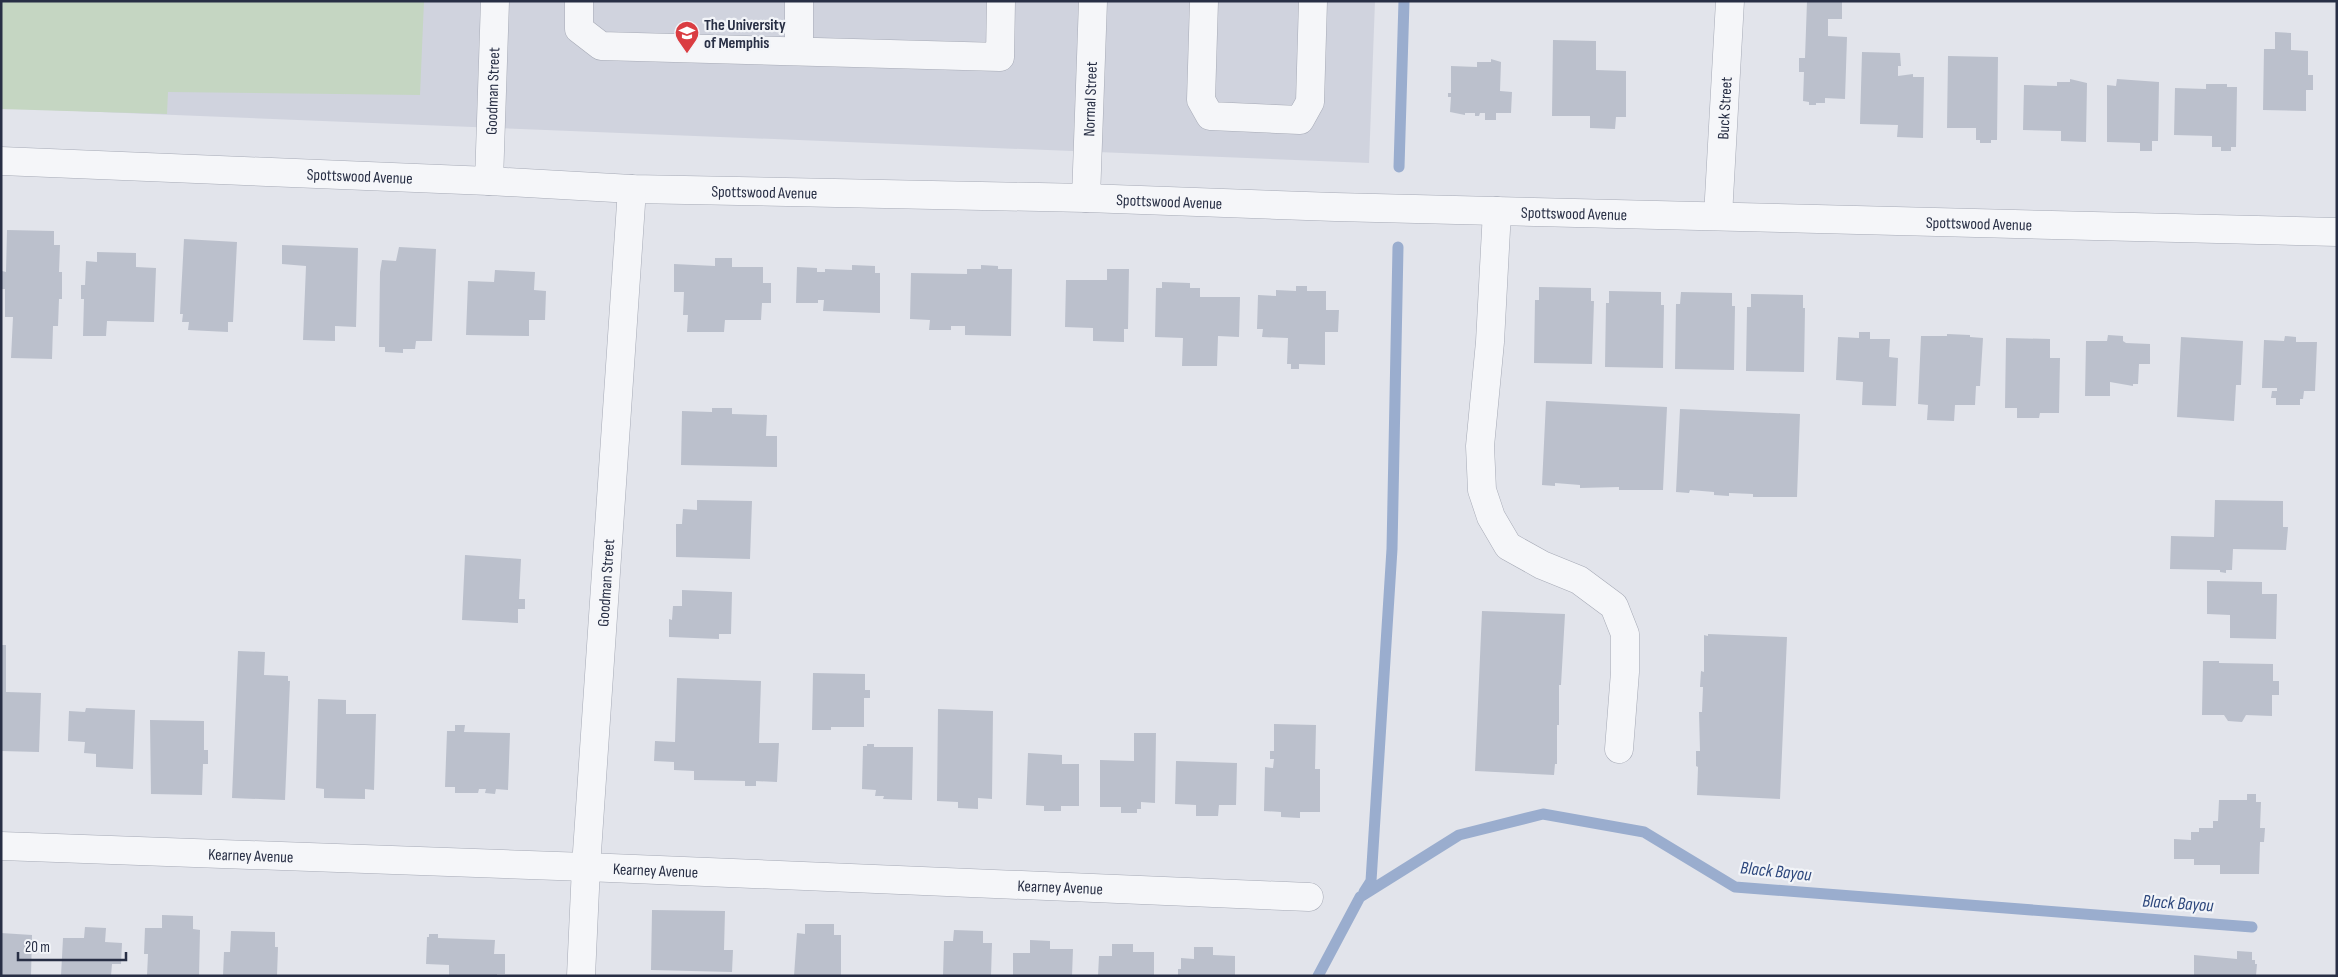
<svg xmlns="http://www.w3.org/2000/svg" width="2338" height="977" font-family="'Sofia Sans Condensed',sans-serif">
	<rect width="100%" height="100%" fill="#e2e4eb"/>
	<!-- built -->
	<path fill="#d0d3de" d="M 1,1 L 1375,1 L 1369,163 L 1,108 Z"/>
	<!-- green -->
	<path fill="#c5d6c2" d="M 1,1 L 424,1 L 420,95 L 168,92 L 167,114 L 1,109 Z"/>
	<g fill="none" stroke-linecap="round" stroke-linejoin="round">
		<!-- stream -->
		<path stroke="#9aadce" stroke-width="11" d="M 1399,167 L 1404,1
			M 1364,892 L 1371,881 L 1392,549 L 1398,247
			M 1318,976 L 1360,897 L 1459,835 L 1543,814 L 1644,832 L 1735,887 L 2252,927"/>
	</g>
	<!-- building -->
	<path fill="#bbc0cc" d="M 1807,1 L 1842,1 L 1842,19 L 1828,19 L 1828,36 L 1847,37 L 1845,99 L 1825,98 L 1825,103 L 1816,103 L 1816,105 L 1809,105 L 1809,102 L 1803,101 L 1804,72 L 1799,72 L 1799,58 L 1805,58 Z
		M 2275,32 L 2291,33 L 2291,50 L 2308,51 L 2308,75 L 2313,75 L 2313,90 L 2306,90 L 2306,111 L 2263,110 L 2264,49 L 2275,49 Z
		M 1553,40 L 1596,41 L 1596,70 L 1626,71 L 1626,117 L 1616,117 L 1615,129 L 1590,128 L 1590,116 L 1552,116 Z
		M 1862,52 L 1900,53 L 1901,66 L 1898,66 L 1898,76 L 1913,74 L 1913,77 L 1924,77 L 1923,138 L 1897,137 L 1898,125 L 1860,124 Z
		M 1948,56 L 1998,57 L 1997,140 L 1991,140 L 1991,143 L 1980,143 L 1980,140 L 1976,140 L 1976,128 L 1947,128 Z
		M 1491,59 L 1501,62 L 1500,91 L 1512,92 L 1511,113 L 1496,113 L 1496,120 L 1485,120 L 1485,113 L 1480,113 L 1479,116 L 1475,116 L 1475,113 L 1465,113 L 1465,115 L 1450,112 L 1451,97 L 1448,97 L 1448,93 L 1451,93 L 1451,66 L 1477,67 L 1477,62 L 1491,62 Z
		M 2070,79 L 2087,83 L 2086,142 L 2061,141 L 2061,131 L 2023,130 L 2024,85 L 2057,86 L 2057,82 L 2070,82 Z
		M 2117,79 L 2159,82 L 2158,141 L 2152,141 L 2152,151 L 2140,151 L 2140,143 L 2107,142 L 2107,85 L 2116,86 Z
		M 2206,84 L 2227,84 L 2227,87 L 2237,87 L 2236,147 L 2231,147 L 2231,151 L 2221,151 L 2221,147 L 2212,147 L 2212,136 L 2174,135 L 2175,88 L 2206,89 Z
		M 7,230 L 54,231 L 54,245 L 60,245 L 59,272 L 62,272 L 62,299 L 59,299 L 58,326 L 53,326 L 52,359 L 11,358 L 13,317 L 5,317 L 5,289 L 2,289 L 2,271 L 6,272 Z
		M 184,239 L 237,242 L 233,322 L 228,322 L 228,332 L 188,330 L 189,322 L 182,322 L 183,314 L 180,314 Z
		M 282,245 L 358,248 L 356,327 L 335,326 L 335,341 L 303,340 L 306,266 L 282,264 Z
		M 399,247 L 436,249 L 432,341 L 416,341 L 415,349 L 403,349 L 403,353 L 385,352 L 385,347 L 379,347 L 380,272 L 382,260 L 396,261 Z
		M 97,252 L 136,253 L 136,267 L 156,268 L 154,322 L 107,321 L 106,336 L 83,336 L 84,299 L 81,299 L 81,285 L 85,285 L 86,261 L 97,262 Z
		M 715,258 L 732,258 L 732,267 L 763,267 L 763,283 L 771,283 L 771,303 L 762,303 L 761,320 L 725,320 L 724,332 L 687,332 L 688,315 L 683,315 L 684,292 L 674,292 L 674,264 L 715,266 Z
		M 852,265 L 875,266 L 875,273 L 880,273 L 880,313 L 823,311 L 824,300 L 818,300 L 818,303 L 796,303 L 797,267 L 817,268 L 817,272 L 825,272 L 825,269 L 852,270 Z
		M 981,265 L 998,266 L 998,269 L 1012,269 L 1011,336 L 965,335 L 965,326 L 951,326 L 951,330 L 929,330 L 930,320 L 910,319 L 911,273 L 967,274 L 967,269 L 981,269 Z
		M 1107,269 L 1129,269 L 1128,329 L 1124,329 L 1124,342 L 1093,341 L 1093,328 L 1065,327 L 1066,280 L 1107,280 Z
		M 495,270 L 535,272 L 534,290 L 546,291 L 545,320 L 529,320 L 529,336 L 466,335 L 468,281 L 494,282 Z
		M 1162,282 L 1190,283 L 1190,288 L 1200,288 L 1200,297 L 1240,297 L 1239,337 L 1218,336 L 1217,366 L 1182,366 L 1183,338 L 1155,337 L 1156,288 L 1162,288 Z
		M 1296,286 L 1307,286 L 1307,291 L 1326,291 L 1326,310 L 1339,310 L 1338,332 L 1325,332 L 1325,365 L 1299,364 L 1299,369 L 1291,369 L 1291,364 L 1287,364 L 1288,338 L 1262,337 L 1263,329 L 1257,329 L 1258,295 L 1276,296 L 1276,290 L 1296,291 Z
		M 1539,287 L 1591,288 L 1591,301 L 1594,301 L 1592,364 L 1534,363 L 1535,300 L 1539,300 Z
		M 1609,291 L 1661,292 L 1661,305 L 1664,305 L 1663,368 L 1605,367 L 1606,303 L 1609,303 Z
		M 1681,292 L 1732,293 L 1732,306 L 1735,306 L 1734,370 L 1675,369 L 1676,304 L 1680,304 Z
		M 1751,294 L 1803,295 L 1803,308 L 1805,308 L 1804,372 L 1746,371 L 1747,307 L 1751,307 Z
		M 1859,332 L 1870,332 L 1870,339 L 1890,339 L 1889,357 L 1898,358 L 1896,406 L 1862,405 L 1863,382 L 1836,380 L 1838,337 L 1859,338 Z
		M 1947,334 L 1970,335 L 1970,337 L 1983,338 L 1980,386 L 1976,386 L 1975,405 L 1955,405 L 1954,421 L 1927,420 L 1928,405 L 1918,404 L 1921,336 L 1947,336 Z
		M 2108,335 L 2123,336 L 2123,341 L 2126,343 L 2150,344 L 2150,364 L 2139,364 L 2138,384 L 2133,384 L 2133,386 L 2110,382 L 2110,396 L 2085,396 L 2086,341 L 2107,341 Z
		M 2285,336 L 2296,337 L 2296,342 L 2317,342 L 2315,391 L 2304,391 L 2303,399 L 2300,399 L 2300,405 L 2276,405 L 2276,398 L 2271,398 L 2272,391 L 2277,391 L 2277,388 L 2262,388 L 2264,340 L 2284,341 Z
		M 2181,337 L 2243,341 L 2241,385 L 2236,385 L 2234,421 L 2177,417 Z
		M 2006,338 L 2050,339 L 2050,358 L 2060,358 L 2059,413 L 2040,413 L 2039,418 L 2017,418 L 2017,408 L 2005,408 Z
		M 1546,401 L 1667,407 L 1663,490 L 1619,490 L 1619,487 L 1580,488 L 1580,485 L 1555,483 L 1555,486 L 1542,485 Z
		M 712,408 L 732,408 L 732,414 L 767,415 L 766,436 L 777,436 L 777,467 L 681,465 L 682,411 L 712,412 Z
		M 1680,409 L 1800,414 L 1797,497 L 1753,497 L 1753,494 L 1729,493 L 1729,496 L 1714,495 L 1714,492 L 1690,490 L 1689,493 L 1676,492 Z
		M 697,500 L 752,501 L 750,559 L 676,557 L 676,524 L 682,524 L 683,509 L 697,510 Z
		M 2215,500 L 2283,501 L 2283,527 L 2288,527 L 2286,550 L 2233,549 L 2232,570 L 2226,570 L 2226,573 L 2220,572 L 2220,570 L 2170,569 L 2171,536 L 2214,537 Z
		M 465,555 L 521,559 L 519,599 L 525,599 L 525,609 L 518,609 L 518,623 L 462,620 Z
		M 2207,581 L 2262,582 L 2262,594 L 2277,594 L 2276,639 L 2230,638 L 2230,615 L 2207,614 Z
		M 682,590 L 732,592 L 731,634 L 719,634 L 719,639 L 669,637 L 669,619 L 672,620 L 673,606 L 682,606 Z
		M 1482,611 L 1565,614 L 1561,685 L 1559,685 L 1559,725 L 1557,725 L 1557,764 L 1555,764 L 1554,775 L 1475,771 Z
		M 1708,634 L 1787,637 L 1780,799 L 1697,795 L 1698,767 L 1696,766 L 1696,751 L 1700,751 L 1699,712 L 1702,712 L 1703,687 L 1700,687 L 1701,671 L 1704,672 L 1704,635 L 1708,636 Z
		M 1,645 L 6,645 L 6,692 L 41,693 L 39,752 L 1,751 Z
		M 238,651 L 265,652 L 264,675 L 288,676 L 288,681 L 290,681 L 285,800 L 232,798 Z
		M 2203,661 L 2219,661 L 2219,663 L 2273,664 L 2273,681 L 2279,681 L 2279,695 L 2272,695 L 2272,716 L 2246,715 L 2242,722 L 2228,721 L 2224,715 L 2202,715 Z
		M 813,673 L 865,674 L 865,690 L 870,690 L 870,698 L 864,698 L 864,727 L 831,727 L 831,730 L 812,730 Z
		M 677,678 L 761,681 L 759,743 L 779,743 L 777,782 L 756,781 L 756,786 L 745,786 L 745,781 L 694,780 L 694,771 L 674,770 L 674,762 L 654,761 L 655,741 L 675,742 Z
		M 318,699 L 346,700 L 346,714 L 376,714 L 374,790 L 365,789 L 365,799 L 324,798 L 324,789 L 316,788 Z
		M 86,708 L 135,710 L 133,769 L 96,767 L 96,754 L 84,753 L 85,742 L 68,741 L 69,711 L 85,712 Z
		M 938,709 L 993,711 L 992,799 L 978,798 L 978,809 L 958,808 L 958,802 L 937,801 Z
		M 150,720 L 204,721 L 204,750 L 208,750 L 208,764 L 203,764 L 202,795 L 151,794 Z
		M 1274,724 L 1316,725 L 1315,769 L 1320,769 L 1320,812 L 1300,812 L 1300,818 L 1281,817 L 1281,812 L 1264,811 L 1265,767 L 1273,768 L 1274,759 L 1270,759 L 1270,751 L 1274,751 Z
		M 455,725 L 465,725 L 464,732 L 510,733 L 508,790 L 496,789 L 495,794 L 485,793 L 486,789 L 479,789 L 478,793 L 455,793 L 455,787 L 445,787 L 447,731 L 455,731 Z
		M 1134,733 L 1156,733 L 1155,803 L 1141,802 L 1141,809 L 1137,809 L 1137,813 L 1121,813 L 1121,807 L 1100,807 L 1100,760 L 1134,761 Z
		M 867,744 L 874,744 L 874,747 L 913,747 L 912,800 L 883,799 L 884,796 L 875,796 L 876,790 L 862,789 L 863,746 L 867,746 Z
		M 1028,753 L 1062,755 L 1062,764 L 1079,764 L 1079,806 L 1061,806 L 1061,811 L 1044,811 L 1044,806 L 1026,805 Z
		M 1176,761 L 1237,763 L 1236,805 L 1219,805 L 1218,816 L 1196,816 L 1196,805 L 1175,804 Z
		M 2247,794 L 2256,794 L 2256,802 L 2261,802 L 2260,828 L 2265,828 L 2264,842 L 2260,842 L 2259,874 L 2220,874 L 2220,865 L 2194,865 L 2194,859 L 2174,859 L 2174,839 L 2191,840 L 2191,832 L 2199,832 L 2199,828 L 2213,828 L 2213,821 L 2218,821 L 2219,800 L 2247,800 Z
		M 652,910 L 725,911 L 724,950 L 733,950 L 732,972 L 651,970 Z
		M 162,915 L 193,916 L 193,929 L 200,930 L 199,976 L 147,976 L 148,954 L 144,954 L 145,928 L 162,928 Z
		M 805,924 L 834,924 L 834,935 L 841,935 L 841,976 L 794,976 L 797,933 L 805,934 Z
		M 85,927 L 106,928 L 105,942 L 122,943 L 121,964 L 112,964 L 111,976 L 61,976 L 63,938 L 84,938 Z
		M 954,930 L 983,931 L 983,943 L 992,943 L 991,976 L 943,976 L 944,941 L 953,941 Z
		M 231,931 L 275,932 L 275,947 L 278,947 L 277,976 L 223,976 L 224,952 L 230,952 Z
		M 1,933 L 32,935 L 31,976 L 1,976 Z
		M 429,934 L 438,934 L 438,938 L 495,940 L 494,954 L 505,954 L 505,974 L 497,974 L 497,976 L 449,976 L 449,965 L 426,964 L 427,937 L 429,937 Z
		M 1030,940 L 1050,941 L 1050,949 L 1073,949 L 1072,976 L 1013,976 L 1013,953 L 1030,953 Z
		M 1112,944 L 1133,944 L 1133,952 L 1154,952 L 1154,976 L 1098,976 L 1099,956 L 1112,956 Z
		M 1194,947 L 1213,947 L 1213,955 L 1235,956 L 1235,976 L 1178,976 L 1178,969 L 1181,969 L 1181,958 L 1194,959 Z
		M 2237,951 L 2252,952 L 2252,960 L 2255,960 L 2255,964 L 2257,964 L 2256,976 L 2194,976 L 2194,955 L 2237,959 Z"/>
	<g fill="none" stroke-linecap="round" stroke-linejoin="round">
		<defs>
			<g id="minor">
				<path d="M 579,1 L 579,29 L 601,46 L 1000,57 L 1001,1"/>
				<path d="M 799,1 L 799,51"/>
				<path d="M 1204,1 L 1201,100 L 1210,116 L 1300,120 L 1310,102 L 1313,1"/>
				<path id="s1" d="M 1,161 L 489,181 L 632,189 L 1086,198 L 1335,207 L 2337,232"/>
				<path id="s2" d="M 489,181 L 495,1"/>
				<path id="s3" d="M 1086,198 L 1093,1"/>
				<path d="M 1497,211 L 1490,342 L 1480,446 L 1482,490 L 1491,517 L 1508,546 L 1542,565 L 1579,580 L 1614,606 L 1625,634 L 1625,672 L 1619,749"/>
				<path id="s4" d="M 1718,216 L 1730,1"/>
				<path id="s5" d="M 1,846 L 586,867 L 1309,897"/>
				<path id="s6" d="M 581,976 L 586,867 L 632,189"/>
			</g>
		</defs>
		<!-- minor casing -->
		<use href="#minor" stroke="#a6aab6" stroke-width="29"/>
		<!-- minor -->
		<use href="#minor" stroke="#f5f6f9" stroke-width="28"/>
	</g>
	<!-- icons -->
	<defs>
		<symbol id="university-pin" viewBox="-11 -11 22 30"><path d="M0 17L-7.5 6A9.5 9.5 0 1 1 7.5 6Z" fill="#da3d42" stroke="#f2f4f8"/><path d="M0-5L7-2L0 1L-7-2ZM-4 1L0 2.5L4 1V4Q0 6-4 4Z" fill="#fff"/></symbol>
	</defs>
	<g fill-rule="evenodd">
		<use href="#university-pin" x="673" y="19" width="28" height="38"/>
	</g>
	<g text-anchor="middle" stroke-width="4.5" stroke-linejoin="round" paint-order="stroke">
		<!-- poi labels -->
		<g font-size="16" font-weight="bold" fill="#282f45" stroke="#f2f4f8" text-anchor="start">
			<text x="704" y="30">The University<tspan x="704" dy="18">of Memphis</tspan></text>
		</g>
		<!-- street labels -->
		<g font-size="16" fill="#282f45" stroke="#f2f4f8">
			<text dy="6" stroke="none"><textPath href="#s2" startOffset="90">Goodman Street</textPath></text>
			<text dy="6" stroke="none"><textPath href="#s3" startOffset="99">Normal Street</textPath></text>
			<text dy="6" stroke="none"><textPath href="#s4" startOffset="108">Buck Street</textPath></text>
			<text dy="6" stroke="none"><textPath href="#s1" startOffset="359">Spottswood Avenue</textPath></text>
			<text dy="6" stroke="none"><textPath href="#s1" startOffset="764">Spottswood Avenue</textPath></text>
			<text dy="6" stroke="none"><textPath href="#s1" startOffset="1169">Spottswood Avenue</textPath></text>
			<text dy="6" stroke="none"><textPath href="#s1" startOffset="1574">Spottswood Avenue</textPath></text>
			<text dy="6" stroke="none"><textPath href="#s1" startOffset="1979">Spottswood Avenue</textPath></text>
			<text dy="6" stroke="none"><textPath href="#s6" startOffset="394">Goodman Street</textPath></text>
			<text dy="6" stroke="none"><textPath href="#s5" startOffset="250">Kearney Avenue</textPath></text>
			<text dy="6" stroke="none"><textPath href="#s5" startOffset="655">Kearney Avenue</textPath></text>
			<text dy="6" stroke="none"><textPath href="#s5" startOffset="1060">Kearney Avenue</textPath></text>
		</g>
		<!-- water labels -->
		<g font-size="18" font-style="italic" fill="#2e487d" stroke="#f2f4f8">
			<text transform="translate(1776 871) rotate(6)" y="6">Black Bayou</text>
			<text transform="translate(2178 903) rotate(4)" y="6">Black Bayou</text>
		</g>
	</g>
	<!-- border -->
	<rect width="2338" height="977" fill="none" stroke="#282f45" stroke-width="5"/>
	<!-- scale -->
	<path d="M18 952v8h108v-8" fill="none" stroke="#282f45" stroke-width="2.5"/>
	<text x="25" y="952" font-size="15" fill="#282f45" stroke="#f2f4f8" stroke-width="4" paint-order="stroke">20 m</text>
</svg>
